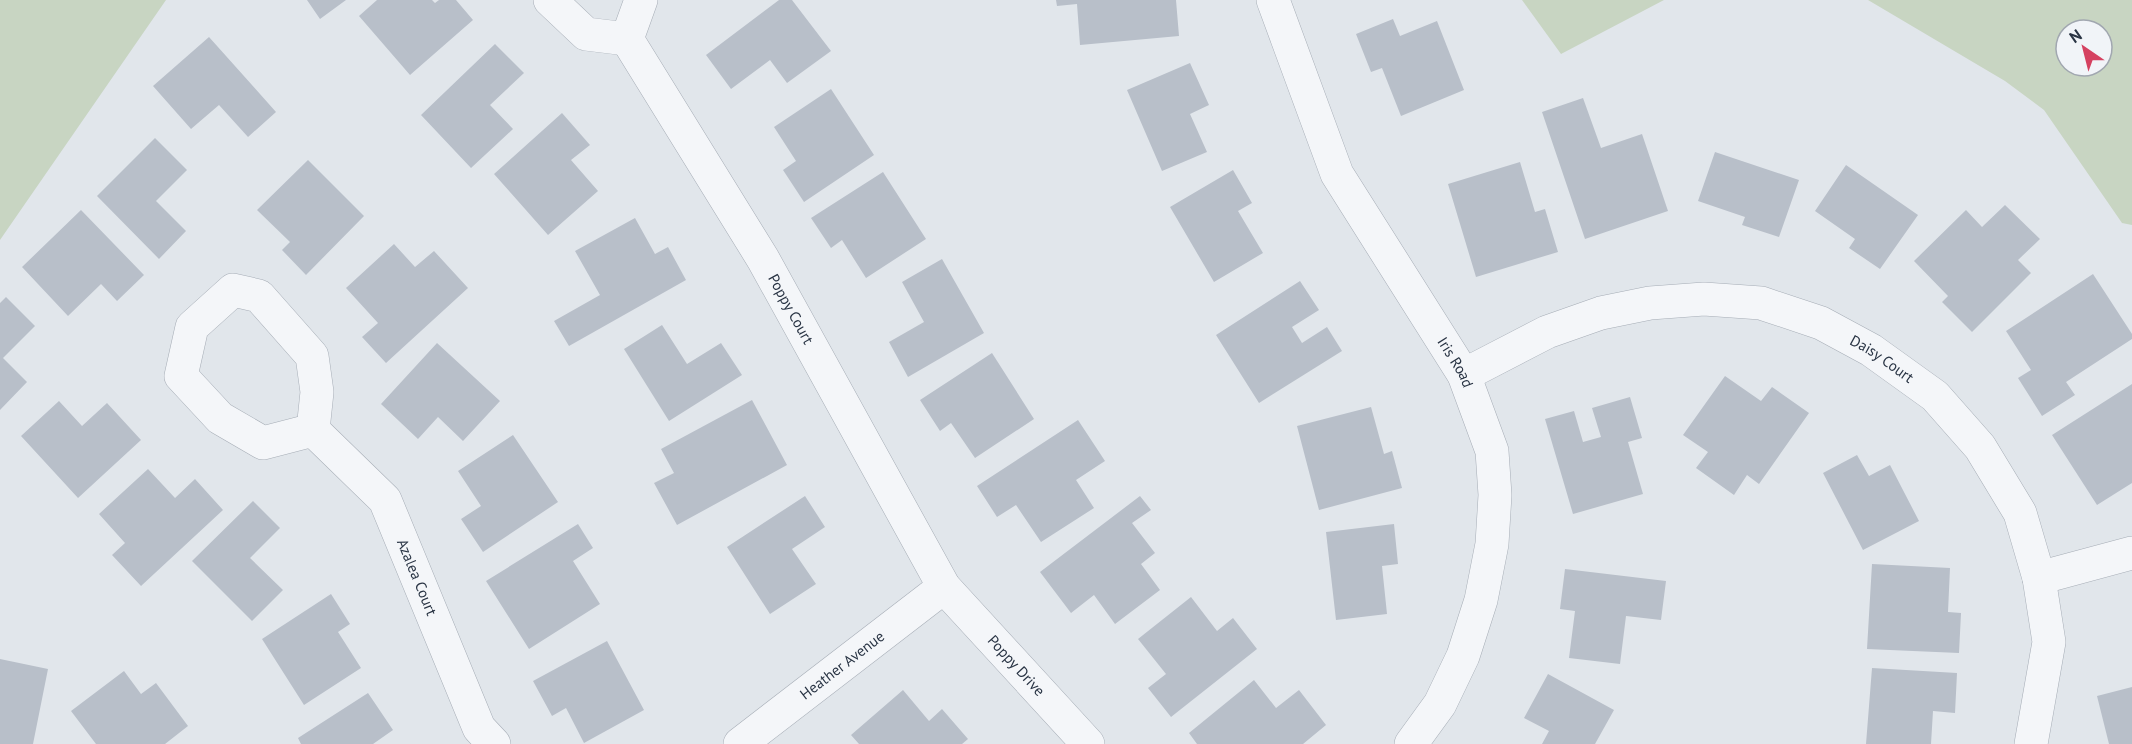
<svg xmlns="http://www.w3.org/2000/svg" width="2132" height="744" font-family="'PT Sans',sans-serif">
	<rect width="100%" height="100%" fill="#e1e6eb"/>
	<!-- green -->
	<path fill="#c8d5c2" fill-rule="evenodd" d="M 0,0 L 166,0 L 0,240 Z
		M 1522,0 L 1664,0 L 1561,54 Z
		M 1868,0 L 2132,0 L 2132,225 L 2122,223 L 2044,110 L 2005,81 ZM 2066,30 L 2102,30 L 2102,66 L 2066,66 Z"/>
	<!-- building -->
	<path fill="#b8bfc9" d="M 307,0 L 346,0 L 320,19 Z
		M 377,0 L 432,0 L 435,3 L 439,0 L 456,0 L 473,20 L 410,75 L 359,16 Z
		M 779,0 L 792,0 L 831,51 L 787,83 L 770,60 L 731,89 L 706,55 Z
		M 1056,0 L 1176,0 L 1179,36 L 1080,45 L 1077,4 L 1057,6 Z
		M 1393,19 L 1400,36 L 1437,21 L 1464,90 L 1401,116 L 1382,68 L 1371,72 L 1356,34 Z
		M 209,37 L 276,112 L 248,137 L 219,105 L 191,129 L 153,86 Z
		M 495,44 L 524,73 L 490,105 L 513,129 L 471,168 L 421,115 Z
		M 1190,63 L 1209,105 L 1190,114 L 1207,152 L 1162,171 L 1127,90 Z
		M 831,89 L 874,155 L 804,202 L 783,170 L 796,161 L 774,127 Z
		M 1583,98 L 1601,148 L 1642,134 L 1668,211 L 1585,239 L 1542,112 Z
		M 562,113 L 590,145 L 571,160 L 598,191 L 548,235 L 494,174 Z
		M 155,138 L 187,170 L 156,201 L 186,231 L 159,259 L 97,196 Z
		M 1715,152 L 1799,180 L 1779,237 L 1742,225 L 1745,217 L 1698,201 Z
		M 308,160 L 364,216 L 306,275 L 282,250 L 290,242 L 257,210 Z
		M 1520,162 L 1535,212 L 1545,209 L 1558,252 L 1476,277 L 1448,184 Z
		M 1846,165 L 1918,215 L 1880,269 L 1849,248 L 1855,239 L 1815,211 Z
		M 1233,170 L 1252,203 L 1238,211 L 1263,253 L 1214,282 L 1170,207 Z
		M 883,172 L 926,239 L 866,278 L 842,240 L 831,248 L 811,218 Z
		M 2005,205 L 2040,239 L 2018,260 L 2031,273 L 1972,332 L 1942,302 L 1948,296 L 1914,261 L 1966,210 L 1982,227 Z
		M 81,210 L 144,275 L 117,301 L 101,284 L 68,316 L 22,267 Z
		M 635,218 L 655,254 L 668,247 L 686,280 L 569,346 L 554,321 L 600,295 L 575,251 Z
		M 394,244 L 415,267 L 434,251 L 468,288 L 386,363 L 362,337 L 378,323 L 346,288 Z
		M 942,259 L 984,333 L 908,377 L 889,342 L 924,322 L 902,282 Z
		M 2093,274 L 2132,334 L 2132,339 L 2066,382 L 2075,395 L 2042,416 L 2018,378 L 2031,370 L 2006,331 Z
		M 1300,281 L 1319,310 L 1292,327 L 1302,343 L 1327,327 L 1342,351 L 1259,403 L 1216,335 Z
		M 6,297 L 35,326 L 3,358 L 27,382 L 0,410 L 0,303 Z
		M 662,325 L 687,364 L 721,343 L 742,375 L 669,421 L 624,349 Z
		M 437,343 L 500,401 L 463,441 L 438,417 L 418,439 L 381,404 Z
		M 992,353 L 1034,419 L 975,458 L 951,423 L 940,431 L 920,400 Z
		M 1725,376 L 1761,401 L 1772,387 L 1809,413 L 1759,484 L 1747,475 L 1734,495 L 1696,468 L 1708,452 L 1683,435 Z
		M 2132,384 L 2132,483 L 2097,505 L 2052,435 Z
		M 1630,397 L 1642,438 L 1628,442 L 1643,494 L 1573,514 L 1545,419 L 1574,411 L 1583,442 L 1601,437 L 1592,408 Z
		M 752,400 L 787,465 L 677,525 L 654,483 L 674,473 L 661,449 Z
		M 59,401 L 82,426 L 107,403 L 141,440 L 78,498 L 21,436 Z
		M 1371,407 L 1384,454 L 1392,451 L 1402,488 L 1319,510 L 1297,426 Z
		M 1078,420 L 1105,461 L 1076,480 L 1094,508 L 1041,542 L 1016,505 L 997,517 L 977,486 Z
		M 513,435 L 558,502 L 483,552 L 461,519 L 481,506 L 458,471 Z
		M 1857,455 L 1869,476 L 1890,465 L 1919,521 L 1863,550 L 1823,473 Z
		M 148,469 L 175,498 L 195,479 L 223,510 L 141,586 L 112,555 L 125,543 L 99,514 Z
		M 805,496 L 825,527 L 792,549 L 816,584 L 770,614 L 727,547 Z
		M 1140,496 L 1151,510 L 1132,523 L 1155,553 L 1141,564 L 1160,590 L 1115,624 L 1094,595 L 1071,613 L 1040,572 Z
		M 253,501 L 280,528 L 250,558 L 283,590 L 252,621 L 192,561 Z
		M 578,524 L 593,548 L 573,561 L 600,604 L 529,649 L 486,581 Z
		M 1394,524 L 1398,564 L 1382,566 L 1387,614 L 1336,620 L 1326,532 Z
		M 1872,564 L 1950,568 L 1948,612 L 1961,613 L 1959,653 L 1867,649 Z
		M 1565,569 L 1666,581 L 1661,620 L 1626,616 L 1620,664 L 1569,658 L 1575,611 L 1560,609 Z
		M 331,594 L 350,624 L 338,632 L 361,668 L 304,705 L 262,639 Z
		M 1191,597 L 1217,631 L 1233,618 L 1257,649 L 1171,717 L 1148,688 L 1166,674 L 1138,639 Z
		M 607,641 L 644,710 L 584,743 L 566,708 L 552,716 L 533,681 Z
		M 0,659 L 48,669 L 33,744 L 0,744 Z
		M 1872,668 L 1957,673 L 1955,713 L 1933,711 L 1931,744 L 1866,744 Z
		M 124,671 L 141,694 L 156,683 L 188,726 L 165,744 L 96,744 L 71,711 Z
		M 1548,674 L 1614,710 L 1595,744 L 1542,744 L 1549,731 L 1524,718 Z
		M 1254,680 L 1276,708 L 1299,690 L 1326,725 L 1303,744 L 1197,744 L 1189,733 Z
		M 2132,687 L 2132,744 L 2109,744 L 2097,696 Z
		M 903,690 L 929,721 L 942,709 L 968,739 L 962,744 L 859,744 L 851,735 Z
		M 368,693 L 393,730 L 373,744 L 301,744 L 298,738 Z"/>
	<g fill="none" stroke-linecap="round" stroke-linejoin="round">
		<defs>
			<g id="minor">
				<path d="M 550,0 L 586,34 L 627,39"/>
				<path id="s1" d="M 1273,0 L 1337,174 L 1464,375 L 1492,451 L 1495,495 L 1492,544 L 1481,600 L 1463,656 L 1440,704 L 1411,744"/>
				<path id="s2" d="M 627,39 L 763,259 L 944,587 L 1088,744"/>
				<path d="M 627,39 L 641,0"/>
				<path d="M 233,290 L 259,296 L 312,356 L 317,392 L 313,430 L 263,443 L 220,418 L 181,376 L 192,327 Z"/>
				<path id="s3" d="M 1464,375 L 1547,332 L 1601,313 L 1650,303 L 1704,299 L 1761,303 L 1821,323 L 1871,350 L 1935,396 L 1980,447 L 2020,513 L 2039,578 L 2049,642 L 2031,744"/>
				<path id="s4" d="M 313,430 L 385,500 L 479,728 L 494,744"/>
				<path d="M 2039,578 L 2132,553"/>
				<path id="s5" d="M 740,744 L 944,587"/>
			</g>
		</defs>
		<!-- minor casing -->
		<use href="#minor" stroke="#a6adb6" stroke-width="34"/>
		<!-- minor -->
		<use href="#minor" stroke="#f4f6f9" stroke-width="33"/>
	</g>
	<g text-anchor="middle" stroke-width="6" stroke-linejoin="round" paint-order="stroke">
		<!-- street labels -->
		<g font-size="15" fill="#293444" stroke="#f1f4f8">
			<text dy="5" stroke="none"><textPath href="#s2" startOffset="316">Poppy Court</textPath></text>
			<text dy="5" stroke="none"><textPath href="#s3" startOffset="446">Daisy Court</textPath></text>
			<text dy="5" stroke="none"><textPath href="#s1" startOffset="408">Iris Road</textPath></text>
			<text dy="5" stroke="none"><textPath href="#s4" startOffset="184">Azalea Court</textPath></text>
			<text dy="5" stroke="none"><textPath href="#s5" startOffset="129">Heather Avenue</textPath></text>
			<text dy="5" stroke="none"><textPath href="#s2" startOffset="740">Poppy Drive</textPath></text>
		</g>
	</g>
	<!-- north arrow -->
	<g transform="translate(2084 48) rotate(325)"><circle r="28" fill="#f1f4f8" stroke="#a1a7b0" stroke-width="1.5"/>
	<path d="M0-4.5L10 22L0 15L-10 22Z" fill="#d54160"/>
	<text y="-9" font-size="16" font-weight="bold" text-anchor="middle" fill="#293444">N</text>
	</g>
</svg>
